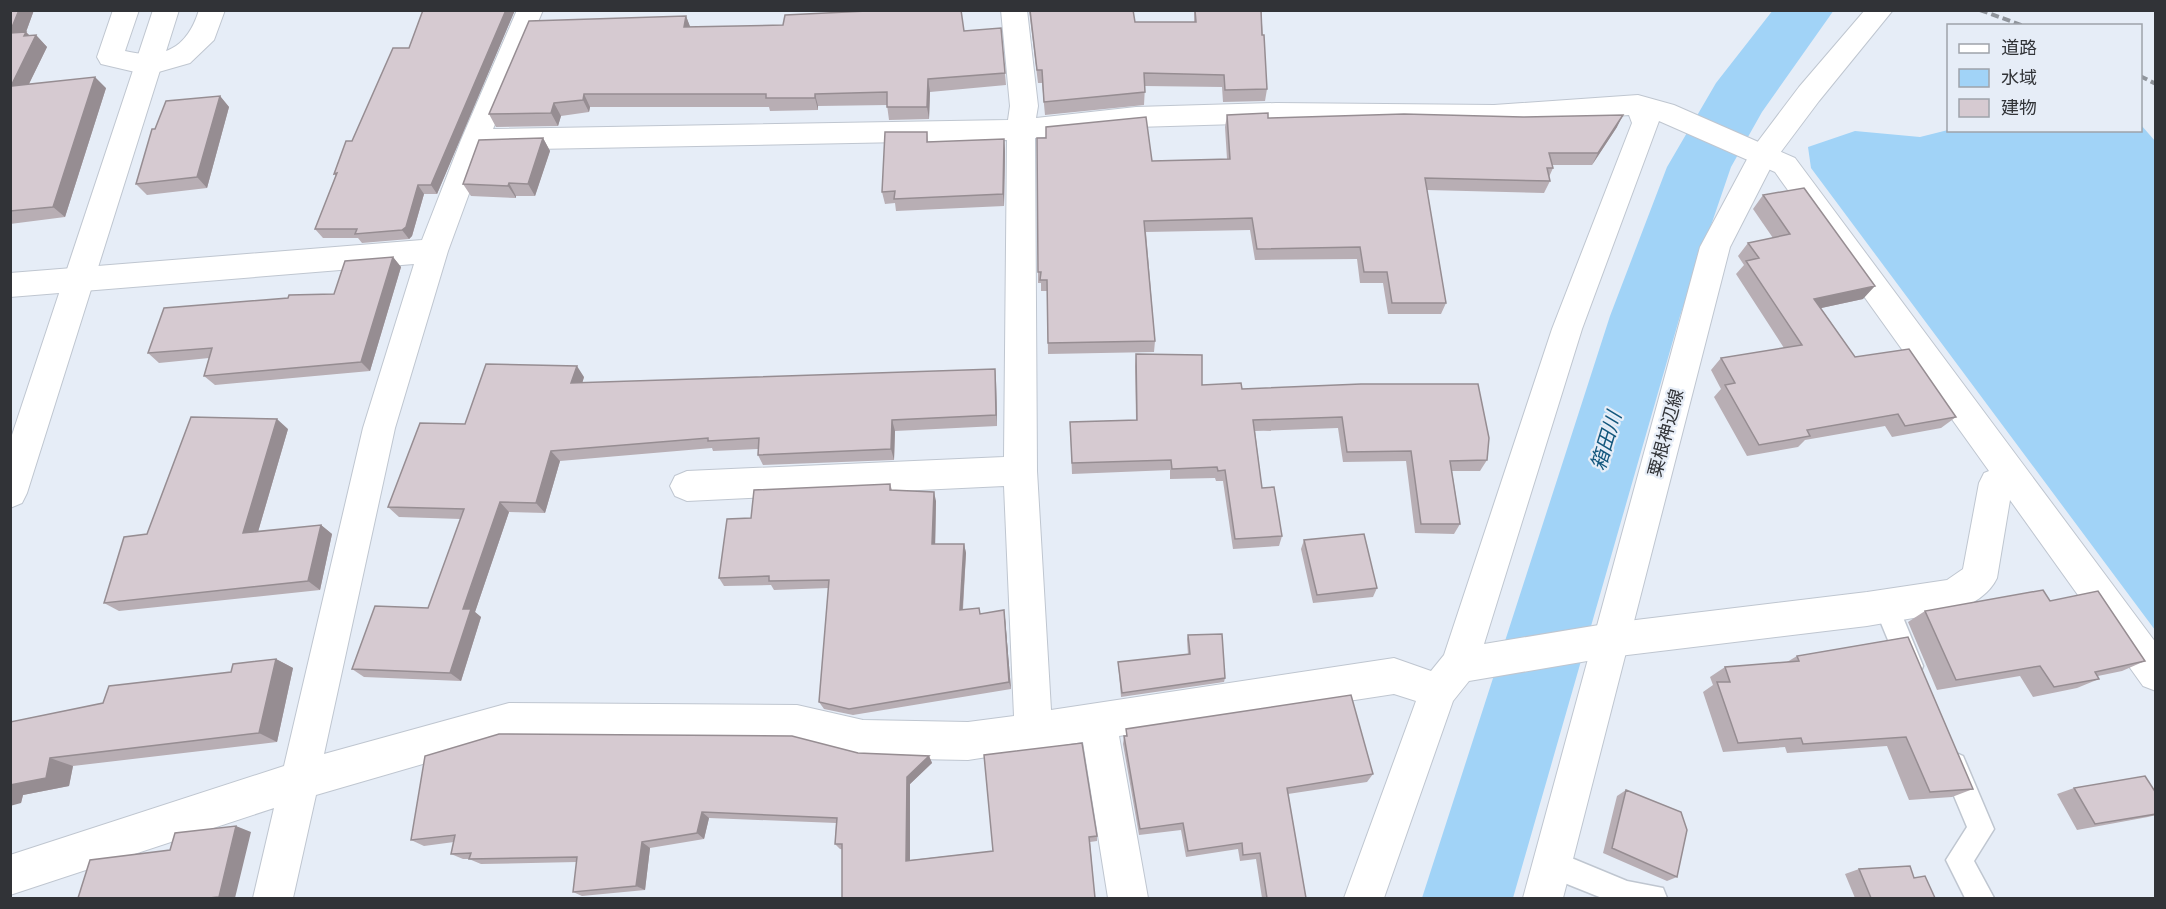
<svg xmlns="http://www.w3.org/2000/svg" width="2166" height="909" font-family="Lora,'Noto Sans JP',serif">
	<rect width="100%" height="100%" fill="#e6edf7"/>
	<!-- water -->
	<path fill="#a1d3f7" d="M 2141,125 L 2156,142 L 2155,630 L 1811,168 L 1808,147 L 1855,131 L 1920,137 L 1948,130 L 2140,130 Z"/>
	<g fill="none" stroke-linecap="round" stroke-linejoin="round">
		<!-- river -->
		<path fill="#a1d3f7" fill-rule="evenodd" d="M 1773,10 L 1834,10 L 1762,112 L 1731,167 L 1680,316 L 1513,898 L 1422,898 L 1610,316 L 1667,167 L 1716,83 Z"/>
		<defs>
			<path id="lane" d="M 1886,595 L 1895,598 L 1923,666 L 1920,674 L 1911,678 L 1902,674 L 1874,606 L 1877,598 Z
				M 1954,752 L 1963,756 L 1994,829 L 1974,861 L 1994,898 L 1965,898 L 1946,860 L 1967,827 L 1941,765 L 1945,756 Z
				M 1552,850 L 1627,881 L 1663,888 L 1667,898 L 1602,898 L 1542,874 L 1538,864 L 1542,854 Z"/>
			<path id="street" d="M 113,10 L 139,10 L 125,51 C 163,60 187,49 199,10 L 225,10 L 214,40 L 190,63 L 148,75 L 101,64 L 97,57 Z
				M 517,10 L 543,10 L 493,129 L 1008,120 L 1010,106 L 1001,10 L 1027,10 L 1038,106 L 1036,118 L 1136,107 L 1276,103 L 1494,105 L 1638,95 L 1674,105 L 1795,158 L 2156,643 L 2156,691 L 2143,686 L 2010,500 L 1997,578 C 1989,595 1971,605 1954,611 L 1867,626 L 1611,657 L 1469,681 L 1453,701 L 1384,898 L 1344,898 L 1416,701 L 1394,694 L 1119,736 L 1148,898 L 1108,898 L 1083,742 L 968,760 L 863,758 L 797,741 L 509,739 L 316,795 L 293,898 L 253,898 L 274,808 L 10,895 L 10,855 L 284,766 L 363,428 L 414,264 L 10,297 L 10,273 L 422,240 L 461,140 ZM 1629,115 L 1632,123 L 1552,329 L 1444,655 L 1431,671 L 1394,658 L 1051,710 L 1037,471 L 1035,138 L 1136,127 L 1276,123 L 1494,125 ZM 1659,121 L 1775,172 L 1989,471 L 1984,473 L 1979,483 L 1963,569 L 1947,580 L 1867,592 L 1611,623 L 1484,644 L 1582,329 ZM 1007,140 L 1004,457 L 687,471 L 675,476 L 670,486 L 675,496 L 687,501 L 1004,486 L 1014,716 L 968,722 L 863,720 L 797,705 L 509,703 L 324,754 L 395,428 L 448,251 L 485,150 Z"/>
			<path id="secondary" d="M 153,10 L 179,10 L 27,493 L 22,503 L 10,508 L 10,441 Z
				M 1865,10 L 1893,10 L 1819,101 L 1774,161 L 1730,247 L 1563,898 L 1523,898 L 1700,247 L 1753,148 L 1799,87 Z"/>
		</defs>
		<!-- lane casing -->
		<use href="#lane" stroke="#bfc6d0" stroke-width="3"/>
		<!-- street casing -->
		<use href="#street" stroke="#bfc6d0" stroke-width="2"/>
		<!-- secondary casing -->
		<use href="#secondary" stroke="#bfc6d0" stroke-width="2"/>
		<!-- lane -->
		<use href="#lane" fill="#fff" fill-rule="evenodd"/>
		<!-- street -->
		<use href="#street" fill="#fff" fill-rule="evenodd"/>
		<!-- secondary -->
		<use href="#secondary" fill="#fff" fill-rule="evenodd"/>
		<!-- rail -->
		<path stroke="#90959c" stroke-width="4" stroke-dasharray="8 4" stroke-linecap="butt" d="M 1980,10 L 2024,26
			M 2140,76 L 2156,84"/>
	</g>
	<!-- wall -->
	<path fill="#b8aeb4" d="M 10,10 L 34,10 L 26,32 L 30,36 L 36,35 L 47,47 L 29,84 L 106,88 L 65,217 L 10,224 Z
		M 423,10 L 515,10 L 437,194 L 424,194 L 412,236 L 409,239 L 362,243 L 358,238 L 323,238 L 315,229 L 336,176 L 334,174 L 409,48 Z
		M 1029,10 L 1133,10 L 1135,22 L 1194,22 L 1194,10 L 1261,10 L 1267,89 L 1265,101 L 1223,102 L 1222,87 L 1145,86 L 1144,105 L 1045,115 L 1042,83 L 1038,83 Z
		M 686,16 L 690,27 L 964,31 L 1001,28 L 1006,85 L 930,92 L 929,119 L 889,120 L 887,105 L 818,106 L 818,110 L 770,111 L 769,107 L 590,107 L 589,112 L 561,116 L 558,126 L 496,127 L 489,114 Z
		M 220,96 L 229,107 L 207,188 L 147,195 L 136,184 L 155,129 Z
		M 1227,115 L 1268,118 L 1617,127 L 1592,165 L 1552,165 L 1553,168 L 1549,177 L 1550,181 L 1544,193 L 1427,190 L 1446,303 L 1441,314 L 1388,314 L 1383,283 L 1360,283 L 1357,259 L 1255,260 L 1250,230 L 1146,232 L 1155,341 L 1154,352 L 1048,354 L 1047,291 L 1041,291 L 1041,283 L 1038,283 L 1038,272 L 1152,161 L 1227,159 L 1225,127 Z
		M 927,132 L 928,142 L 1004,139 L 1005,151 L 1004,206 L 896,211 L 895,203 L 885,204 L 882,192 Z
		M 543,138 L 550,151 L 535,196 L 516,196 L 516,198 L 471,196 L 463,184 Z
		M 1763,195 L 1863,299 L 1821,308 L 1855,357 L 1956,417 L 1941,428 L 1892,437 L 1885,426 L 1805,440 L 1798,447 L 1747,456 L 1714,397 L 1721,389 L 1711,370 L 1721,358 L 1784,348 L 1736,274 L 1744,265 L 1738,256 L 1748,243 L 1773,238 L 1753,209 Z
		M 393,257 L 401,267 L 370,371 L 215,385 L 204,376 L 209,358 L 159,363 L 148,353 L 334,294 Z
		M 1136,354 L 1202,385 L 1242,389 L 1487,460 L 1480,471 L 1452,471 L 1460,524 L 1454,534 L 1415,533 L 1406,461 L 1343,462 L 1338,428 L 1255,431 L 1262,488 L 1282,536 L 1279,546 L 1233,549 L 1223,481 L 1216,481 L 1215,478 L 1170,479 L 1170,470 L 1072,474 L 1070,422 L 1136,420 L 1135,366 Z
		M 584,377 L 582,383 L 996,380 L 997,426 L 895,431 L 894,460 L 763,465 L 758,455 L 758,449 L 713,451 L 712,448 L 560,461 L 545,513 L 509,512 L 475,612 L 481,617 L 461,681 L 364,677 L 352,669 L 428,608 L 461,519 L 399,517 L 388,507 L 465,424 Z
		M 288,429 L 258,532 L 321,525 L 332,534 L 320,590 L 119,611 L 104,603 L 147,534 Z
		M 890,484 L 892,490 L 936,501 L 935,544 L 964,544 L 966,553 L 963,610 L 979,608 L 980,614 L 1005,618 L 1011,689 L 853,715 L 824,709 L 819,702 L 829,588 L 774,590 L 771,585 L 724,586 L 719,578 L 751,518 Z
		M 1304,540 L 1377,588 L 1373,597 L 1313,603 L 1301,549 Z
		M 2050,601 L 2145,661 L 2122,671 L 2098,676 L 2099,679 L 2077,688 L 2033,697 L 2020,676 L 1937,690 L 1908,622 L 1925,611 Z
		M 1188,635 L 1225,678 L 1224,682 L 1121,697 L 1118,662 L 1188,655 L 1187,639 Z
		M 1908,637 L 1973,789 L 1952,797 L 1909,800 L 1887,746 L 1787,753 L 1785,747 L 1723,752 L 1703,692 L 1713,685 L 1710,677 L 1725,667 L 1787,662 L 1797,656 Z
		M 276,659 L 293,668 L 277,742 L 73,766 L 69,786 L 23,795 L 21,803 L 10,722 L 103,703 L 231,672 Z
		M 1126,729 L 1373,774 L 1367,782 L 1288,794 L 1306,898 L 1262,898 L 1256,859 L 1240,861 L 1238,849 L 1186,857 L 1181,830 L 1139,835 L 1123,744 L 1124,736 L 1126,736 Z
		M 858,753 L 929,756 L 932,763 L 910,784 L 910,860 L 993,851 L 1097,836 L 1097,841 L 1090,842 L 1095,898 L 840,849 L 835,844 L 836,823 L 709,818 L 704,839 L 650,848 L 645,890 L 582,896 L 573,892 L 577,862 L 481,864 L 469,859 L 463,859 L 451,854 L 454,842 L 424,846 L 411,840 Z
		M 2074,788 L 2156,793 L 2156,815 L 2148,817 L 2077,830 L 2057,794 Z
		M 1626,790 L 1677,877 L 1667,881 L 1603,853 L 1617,796 Z
		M 1859,869 L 1914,878 L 1935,898 L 1855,898 L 1845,874 Z"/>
	<!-- shaded-wall -->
	<path fill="#968d92" d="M 19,10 L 34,10 L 26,32 L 33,39 L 36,35 L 47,47 L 22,98 L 11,86 L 10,32 Z
		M 506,10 L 515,10 L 437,194 L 431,185 Z
		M 686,16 L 691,29 L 684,27 Z
		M 95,77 L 106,88 L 65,217 L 53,207 Z
		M 928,79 L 930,92 L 929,119 L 927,107 Z
		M 584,94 L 590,107 L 589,112 L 583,100 Z
		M 815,94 L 818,106 L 818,110 L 815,98 Z
		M 220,96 L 229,107 L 207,188 L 197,177 Z
		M 554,103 L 561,116 L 558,126 L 551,113 Z
		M 1623,115 L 1617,127 L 1592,165 L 1598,153 Z
		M 543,138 L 550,151 L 535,196 L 528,184 Z
		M 1004,139 L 1005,151 L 1004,206 L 1003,194 Z
		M 509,183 L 516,196 L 516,198 L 508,186 Z
		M 418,185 L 424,194 L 412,236 L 409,239 L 402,230 Z
		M 393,257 L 401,267 L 370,371 L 361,362 Z
		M 1875,286 L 1863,299 L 1803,312 L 1814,299 Z
		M 577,366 L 584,377 L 579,394 L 571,383 Z
		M 995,369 L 996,380 L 997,426 L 996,415 Z
		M 277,419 L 288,429 L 255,542 L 243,533 Z
		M 892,420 L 895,431 L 894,460 L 891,449 Z
		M 551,451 L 560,461 L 545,513 L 536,503 Z
		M 934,492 L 936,501 L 935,553 L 932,544 Z
		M 500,502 L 509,512 L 475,612 L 481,617 L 461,681 L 450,673 L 463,609 Z
		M 321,525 L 332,534 L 320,590 L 308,581 Z
		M 964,544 L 966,553 L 962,618 L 960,610 Z
		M 1004,610 L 1005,618 L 1011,689 L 1009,682 Z
		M 276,659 L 293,668 L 277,742 L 259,733 Z
		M 929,756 L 932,763 L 910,784 L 910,866 L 906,861 L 907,777 Z
		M 50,758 L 73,766 L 69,786 L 23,795 L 21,803 L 10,806 L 10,785 Z
		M 702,812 L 709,818 L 704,839 L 697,833 Z
		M 236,826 L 251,832 L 235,898 L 223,898 L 219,897 Z
		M 642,842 L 650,848 L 645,890 L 636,886 Z"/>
	<!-- building -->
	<path fill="#d6cad1" stroke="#968d92" stroke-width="1.5" d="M 10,10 L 19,10 L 10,32 Z
		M 423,10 L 506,10 L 431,185 L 418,185 L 406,227 L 402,230 L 355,234 L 357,229 L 315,229 L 337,173 L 334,174 L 346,141 L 352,141 L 393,48 L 409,48 Z
		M 888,10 L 961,10 L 964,31 L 1001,28 L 1005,73 L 928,79 L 927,107 L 887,107 L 887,92 L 815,94 L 815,98 L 766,98 L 766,94 L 584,94 L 583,100 L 554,103 L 551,113 L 489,114 L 529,21 L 686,16 L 684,27 L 783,25 L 785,15 Z
		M 1030,10 L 1133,10 L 1135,22 L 1196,22 L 1195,10 L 1261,10 L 1262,35 L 1264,35 L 1267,89 L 1225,90 L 1224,75 L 1144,73 L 1145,92 L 1044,102 L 1042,70 L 1037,70 Z
		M 26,32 L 24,36 L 36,35 L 11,86 L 95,77 L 53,207 L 10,211 L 10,33 Z
		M 220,96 L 197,177 L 136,184 L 152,129 L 155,129 L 166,101 Z
		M 1268,113 L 1268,118 L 1404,114 L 1523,117 L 1623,115 L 1598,153 L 1549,153 L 1553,168 L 1547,168 L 1550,181 L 1425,178 L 1446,303 L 1392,303 L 1387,272 L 1364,272 L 1360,247 L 1257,249 L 1252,218 L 1144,221 L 1155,341 L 1048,343 L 1047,280 L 1040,280 L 1041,272 L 1038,272 L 1037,138 L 1046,138 L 1046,127 L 1146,117 L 1152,161 L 1230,159 L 1227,115 Z
		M 885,132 L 927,132 L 927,142 L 1004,139 L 1003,194 L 894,199 L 895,191 L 882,192 Z
		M 543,138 L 528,184 L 509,183 L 508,186 L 463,184 L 479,140 Z
		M 1804,188 L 1875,286 L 1814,299 L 1855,357 L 1909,349 L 1956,417 L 1905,426 L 1898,414 L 1807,430 L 1810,436 L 1759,445 L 1725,385 L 1735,383 L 1721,358 L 1802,345 L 1746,261 L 1759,258 L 1748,243 L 1790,234 L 1763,195 Z
		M 393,257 L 361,362 L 204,376 L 212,348 L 148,353 L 164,308 L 288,298 L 289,295 L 334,294 L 345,261 Z
		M 1136,354 L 1202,355 L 1202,385 L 1241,383 L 1242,389 L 1361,384 L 1478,384 L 1489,438 L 1487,460 L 1450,461 L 1460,524 L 1421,524 L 1411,451 L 1347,452 L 1342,417 L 1253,420 L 1262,488 L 1274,487 L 1282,536 L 1235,539 L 1225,470 L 1218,471 L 1217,467 L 1172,469 L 1171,460 L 1072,463 L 1070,422 L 1137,420 Z
		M 486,364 L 577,366 L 571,383 L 995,369 L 996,415 L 892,420 L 891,449 L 758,455 L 759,438 L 708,441 L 708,438 L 551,451 L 536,503 L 500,502 L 463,609 L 471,609 L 450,673 L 352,669 L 375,606 L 428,608 L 464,509 L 388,507 L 420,423 L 465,424 Z
		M 191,417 L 277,419 L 243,533 L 321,525 L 308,581 L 104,603 L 124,537 L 147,534 Z
		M 890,484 L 890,490 L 934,492 L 932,544 L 964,544 L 960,610 L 979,608 L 980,614 L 1004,610 L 1009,682 L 849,709 L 819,702 L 829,580 L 769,581 L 769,576 L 719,578 L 727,519 L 751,518 L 754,490 Z
		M 1364,534 L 1377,588 L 1317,595 L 1304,540 Z
		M 2043,590 L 2050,601 L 2098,591 L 2145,661 L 2095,672 L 2099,679 L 2054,687 L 2040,666 L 1956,680 L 1925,611 Z
		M 1222,634 L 1225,678 L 1122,693 L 1118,662 L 1190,654 L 1188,635 Z
		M 1908,637 L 1973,789 L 1930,792 L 1906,737 L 1803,744 L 1801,738 L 1738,743 L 1717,682 L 1730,682 L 1725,667 L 1799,661 L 1797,656 Z
		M 276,659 L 259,733 L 50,758 L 46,778 L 10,785 L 10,722 L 103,703 L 109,686 L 231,672 L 233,664 Z
		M 1351,695 L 1373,774 L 1287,788 L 1306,898 L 1267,898 L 1260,853 L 1243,855 L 1242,843 L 1188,851 L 1183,823 L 1140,829 L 1124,736 L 1127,736 L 1126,729 Z
		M 499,734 L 792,736 L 858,753 L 929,756 L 907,777 L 906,861 L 993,851 L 984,755 L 1082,743 L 1097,836 L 1089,837 L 1095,898 L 842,898 L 842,844 L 835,844 L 837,818 L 702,812 L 697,833 L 642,842 L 636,886 L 573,892 L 577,857 L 469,859 L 471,853 L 451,854 L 455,835 L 411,840 L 425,756 Z
		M 2145,776 L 2156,793 L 2156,814 L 2095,824 L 2074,788 Z
		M 1626,790 L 1681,812 L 1687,830 L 1677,877 L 1612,848 Z
		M 236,826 L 219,897 L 209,898 L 78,898 L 90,860 L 170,850 L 175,833 Z
		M 1910,866 L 1914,878 L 1925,876 L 1935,898 L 1871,898 L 1859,869 Z"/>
	<g text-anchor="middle" stroke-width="4.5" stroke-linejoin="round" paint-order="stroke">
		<!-- street labels -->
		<g font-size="18" fill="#313337" stroke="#e6edf7">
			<text transform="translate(1666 433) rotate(-75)" y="6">粟根神辺線</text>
		</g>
		<!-- water labels -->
		<g font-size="20" font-style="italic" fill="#13577d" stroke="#e6edf7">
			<text transform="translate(1606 441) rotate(-73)" y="7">箱田川</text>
		</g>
	</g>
	<!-- border -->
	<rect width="2166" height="909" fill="none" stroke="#313337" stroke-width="24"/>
	<!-- legend -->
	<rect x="1947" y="24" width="195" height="108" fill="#e6edf7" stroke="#9ea3aa" stroke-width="1.5"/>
	<rect x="1959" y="44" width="30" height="9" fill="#ffffff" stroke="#9ea3aa" stroke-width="1.5"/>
	<text x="2001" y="54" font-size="18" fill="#313337">道路</text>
	<rect x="1959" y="69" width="30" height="18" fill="#a1d3f7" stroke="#9ea3aa" stroke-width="1.5"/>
	<text x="2001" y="84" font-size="18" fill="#313337">水域</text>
	<rect x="1959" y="99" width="30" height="18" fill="#d6cad1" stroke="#9ea3aa" stroke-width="1.5"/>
	<text x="2001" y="114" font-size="18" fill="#313337">建物</text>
</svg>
